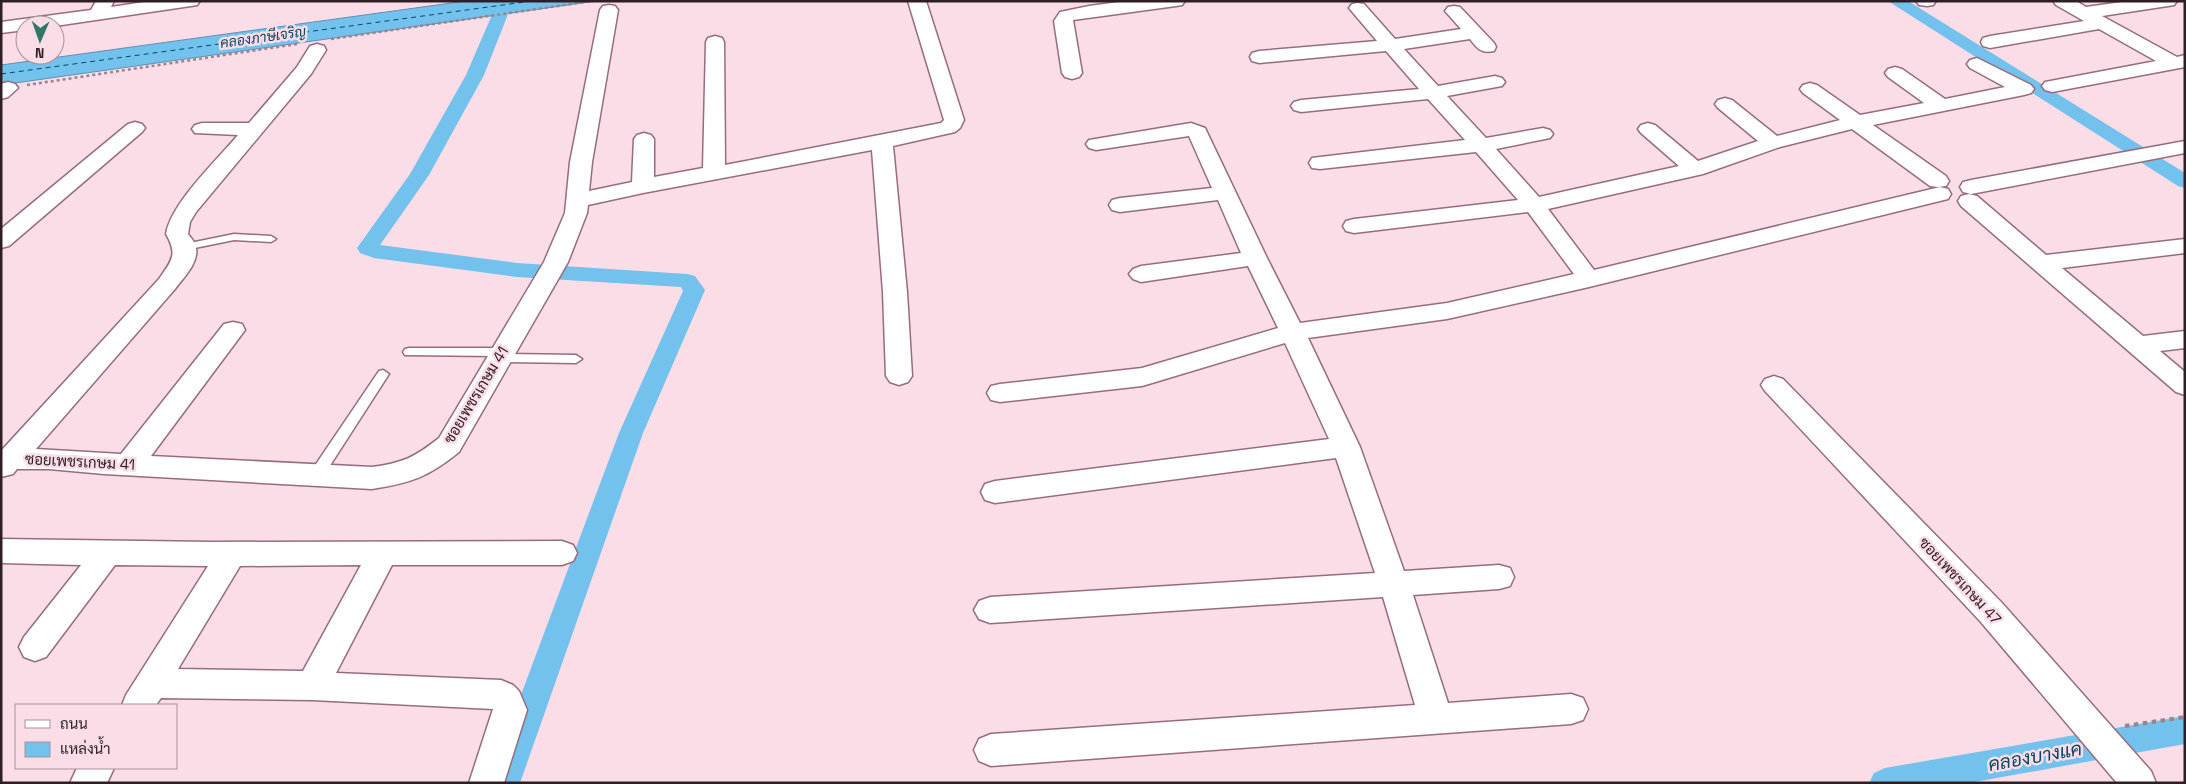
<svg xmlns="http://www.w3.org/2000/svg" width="2186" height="784" font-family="'Space Grotesk',Sarabun,sans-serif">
	<rect width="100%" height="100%" fill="#fadde7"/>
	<!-- water -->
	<path fill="#73c1ed" stroke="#5f90b1" d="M 466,1 L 596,1 L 1,85 L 1,65 Z"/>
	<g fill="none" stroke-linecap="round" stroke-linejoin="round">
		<!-- canal -->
		<path fill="#73c1ed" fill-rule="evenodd" d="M 498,1 L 510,1 L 512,4 L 484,75 L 429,175 L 380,245 L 517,263 L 687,274 L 695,276 L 705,290 L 643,433 L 520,783 L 488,783 L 619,433 L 683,291 L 681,287 L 517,277 L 374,258 L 360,253 L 357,248 L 410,174 L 466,75 Z
			M 1888,1 L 1908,1 L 2185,173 L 2185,188 L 2178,186 Z
			M 2185,716 L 2185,744 L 1969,783 L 1869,783 L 1874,773 L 1885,768 Z"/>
		<!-- ferry -->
		<path stroke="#064865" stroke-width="1" stroke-dasharray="5 4" stroke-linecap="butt" d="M 1,74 L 532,1"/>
		<defs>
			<path id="service" d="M 234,234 L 271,236 L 276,239 L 271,242 L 234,240 L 185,250 L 180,247 L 185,244 Z
				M 409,348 L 503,348 L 507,349 L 508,354 L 576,355 L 582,359 L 576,363 L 500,362 L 496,361 L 495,356 L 405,355 L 403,352 L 405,349 Z
				M 383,370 L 389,374 L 322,478 L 312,478 L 310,474 L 312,470 L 379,371 Z"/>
			<path id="minor" d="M 96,1 L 114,1 L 111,7 L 151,1 L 200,1 L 197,5 L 191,6 L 55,26 L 25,25 L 25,30 L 1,33 L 1,22 L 91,10 Z
				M 908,1 L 926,1 L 964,120 L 960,128 L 955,132 L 893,146 L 907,292 L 912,376 L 908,382 L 899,385 L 890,382 L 886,376 L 883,292 L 872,150 L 643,193 L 588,205 L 587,213 L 568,262 L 459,452 C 428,477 411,483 372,489 L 104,474 L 49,469 L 17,469 L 13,474 L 1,477 L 1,451 L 159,279 C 172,260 178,255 166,234 C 171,203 217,160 238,135 L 195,133 L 192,129 L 195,125 L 202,123 L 249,123 L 297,67 L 310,46 L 317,44 L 324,46 L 326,50 L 311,74 L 196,212 L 190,222 L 188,234 C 191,238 196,243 196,248 C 199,263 183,278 175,289 L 36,449 L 121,454 L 224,324 L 233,322 L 242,324 L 245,330 L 151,456 L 372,467 C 403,463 415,457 439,438 L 544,262 L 565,213 L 570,162 L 600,10 L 603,6 L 609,5 L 615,6 L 618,10 L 592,162 L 589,191 L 632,182 L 634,139 L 637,135 L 644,133 L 651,135 L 654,139 L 654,177 L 703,168 L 706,42 L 708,38 L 715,36 L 722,38 L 724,42 L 725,165 L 941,123 L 944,120 Z
				M 1127,1 L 1185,1 L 1182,5 L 1176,6 L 1073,20 L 1082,73 L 1079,77 L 1072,79 L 1065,77 L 1062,73 L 1054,21 L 1060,12 L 1089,6 Z
				M 1916,1 L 1936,1 L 1933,5 L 1927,6 L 1919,5 Z
				M 2053,1 L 2076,1 L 2086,7 L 2129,1 L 2177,1 L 2174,5 L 2168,6 L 2102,16 L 2177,57 L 2185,55 L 2185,67 L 2052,92 L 2045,90 L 2042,86 L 2045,82 L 2156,61 L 2099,29 L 1990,48 L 1983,46 L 1981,42 L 1983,38 L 1990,36 L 2084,21 L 2056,5 Z
				M 1358,3 L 1364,4 L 1395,39 L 1461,29 L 1445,11 L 1448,7 L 1454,6 L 1460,7 L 1494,43 L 1496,47 L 1494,51 C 1481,54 1477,48 1470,39 L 1404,49 L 1438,86 L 1495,76 L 1502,78 L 1505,82 L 1502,86 L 1447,96 L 1486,138 L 1543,128 L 1550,130 L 1553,134 L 1550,138 L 1496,149 L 1539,197 L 1679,166 L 1641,133 L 1638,129 L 1641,125 L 1648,123 L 1655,125 L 1698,161 L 1758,141 L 1718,108 L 1715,104 L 1718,100 L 1725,98 L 1732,100 L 1777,136 L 1840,120 L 1803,93 L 1800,89 L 1803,85 L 1810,83 L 1817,85 L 1860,115 L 1924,103 L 1888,77 L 1885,73 L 1888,69 L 1895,67 L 1902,69 L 1945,99 L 2005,87 L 1970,68 L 1967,64 L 1970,60 L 1977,58 L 2031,85 L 2034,89 L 2031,93 L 2024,95 L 1873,125 L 1946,176 L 1949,181 L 1946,186 L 1938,187 L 1930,186 L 1852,129 L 1780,147 L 1703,174 L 1548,209 L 1594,270 L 1940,187 L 1948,189 L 1951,194 L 1948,199 L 1589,287 L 1447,319 L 1308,338 L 1360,447 L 1404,571 L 1499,565 L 1510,568 L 1514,577 L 1510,586 L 1499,589 L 1413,595 L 1448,703 L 1571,694 L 1583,698 L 1588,709 L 1583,720 L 1571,724 L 991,766 L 979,761 L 974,750 L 979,739 L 991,734 L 1415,705 L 1383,597 L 990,623 L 979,619 L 974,610 L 979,601 L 990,597 L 1375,573 L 1336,458 L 995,503 L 985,500 L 981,492 L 985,484 L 995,481 L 1329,439 L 1285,343 L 1142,386 L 1000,402 L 991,400 L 987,393 L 991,386 L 1000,384 L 1142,368 L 1278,328 L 1248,266 L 1141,282 L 1133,279 L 1129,274 L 1133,269 L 1141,266 L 1241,253 L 1218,200 L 1120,212 L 1112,210 L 1109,205 L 1112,200 L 1120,198 L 1212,188 L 1189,136 L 1096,150 L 1089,148 L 1086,144 L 1089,140 L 1191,123 L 1205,128 L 1267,258 L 1300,323 L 1447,303 L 1574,274 L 1528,212 L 1354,233 L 1346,231 L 1343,226 L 1346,221 L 1354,219 L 1518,200 L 1476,152 L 1320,169 L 1312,168 L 1309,163 L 1312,158 L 1320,157 L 1465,140 L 1428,99 L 1301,112 L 1294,110 L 1291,106 L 1294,102 L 1301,100 L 1419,89 L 1386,51 L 1259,63 L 1252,61 L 1250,57 L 1252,53 L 1259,51 L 1377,41 L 1349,8 L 1352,4 Z
				M 8,82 L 15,84 L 18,88 L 8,97 L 1,99 L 1,84 Z
				M 135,122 L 142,124 L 145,128 L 142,132 L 9,246 L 1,248 L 1,229 L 128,124 Z
				M 2185,141 L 2185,153 L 1971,194 L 1963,192 L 1960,187 L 1963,182 L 1971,180 Z
				M 1969,194 L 1977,196 L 2046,255 L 2185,239 L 2185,253 L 2062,268 L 2143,336 L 2185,331 L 2185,348 L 2160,351 L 2185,372 L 2185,395 L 2176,392 L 1961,206 L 1958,201 L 1961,196 Z
				M 1774,376 L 1783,379 L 2002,603 L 2151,771 L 2156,783 L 2117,783 L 1980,621 L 1765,391 L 1761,385 L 1765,379 Z
				M 1,539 L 211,542 L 562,541 L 573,545 L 577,553 L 573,561 L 562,565 L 392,565 L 336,673 L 501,680 L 513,685 L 519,691 L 527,710 L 504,783 L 469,783 L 493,709 L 312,700 L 161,698 L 156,705 L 122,705 L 126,695 L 208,566 L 115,565 L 46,657 L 35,661 L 24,657 L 19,647 L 24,637 L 81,565 L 1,563 ZM 361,565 L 303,671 L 178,669 L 240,566 Z
				M 77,768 L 114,768 L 107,783 L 70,783 Z"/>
		</defs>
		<!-- service casing -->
		<use href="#service" stroke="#976d7d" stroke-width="3"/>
		<!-- minor casing -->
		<use href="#minor" stroke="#976d7d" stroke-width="3"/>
		<!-- path-far1 -->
		<path stroke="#9a838b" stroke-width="2.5" stroke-dasharray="3 3" stroke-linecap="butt" d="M 331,39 L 592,1
			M 27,85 L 297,44"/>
		<!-- path -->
		<path stroke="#9a838b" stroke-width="4" stroke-dasharray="4.5 4.5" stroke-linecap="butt" d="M 2125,726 L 2185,717"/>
		<!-- service -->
		<use href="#service" fill="#fff" fill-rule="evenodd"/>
		<!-- minor -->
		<use href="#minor" fill="#fff" fill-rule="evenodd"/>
	</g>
	<g text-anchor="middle" stroke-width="5" stroke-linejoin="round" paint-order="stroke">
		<!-- far-water labels -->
		<g font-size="14" font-style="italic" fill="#064865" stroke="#fadde7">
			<text transform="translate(263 37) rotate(-8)" y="5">คลองภาษีเจริญ</text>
		</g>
		<!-- street labels -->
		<g font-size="15" fill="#2f1e25" stroke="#fadde7">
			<text transform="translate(476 395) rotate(-59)" y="5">ซอยเพชรเกษม 41</text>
			<text transform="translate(80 462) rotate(3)" y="5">ซอยเพชรเกษม 41</text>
			<text transform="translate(1960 581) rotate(47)" y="5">ซอยเพชรเกษม 47</text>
		</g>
		<!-- near-water labels -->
		<g font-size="19" font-style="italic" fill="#064865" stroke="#fadde7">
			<text transform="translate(2035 756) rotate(-10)" y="7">คลองบางแค</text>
		</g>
	</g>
	<!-- border -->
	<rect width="2186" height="784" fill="none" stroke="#2f1e25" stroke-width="5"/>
	<!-- legend -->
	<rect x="15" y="704" width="162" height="65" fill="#fadde7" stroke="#a99199"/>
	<rect x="25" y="720" width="25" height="8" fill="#ffffff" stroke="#a99199"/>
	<text x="60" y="729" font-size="15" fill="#2f1e25">ถนน</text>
	<rect x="25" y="742" width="25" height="15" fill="#73c1ed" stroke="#a99199"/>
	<text x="60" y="754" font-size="15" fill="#2f1e25">แหล่งน้ำ</text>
	<!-- north arrow -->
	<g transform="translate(40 40) rotate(182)"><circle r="24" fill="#fadde7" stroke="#a99199"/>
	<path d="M0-4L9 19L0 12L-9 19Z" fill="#347666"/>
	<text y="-8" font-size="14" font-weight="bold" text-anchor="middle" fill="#2f1e25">N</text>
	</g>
</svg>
